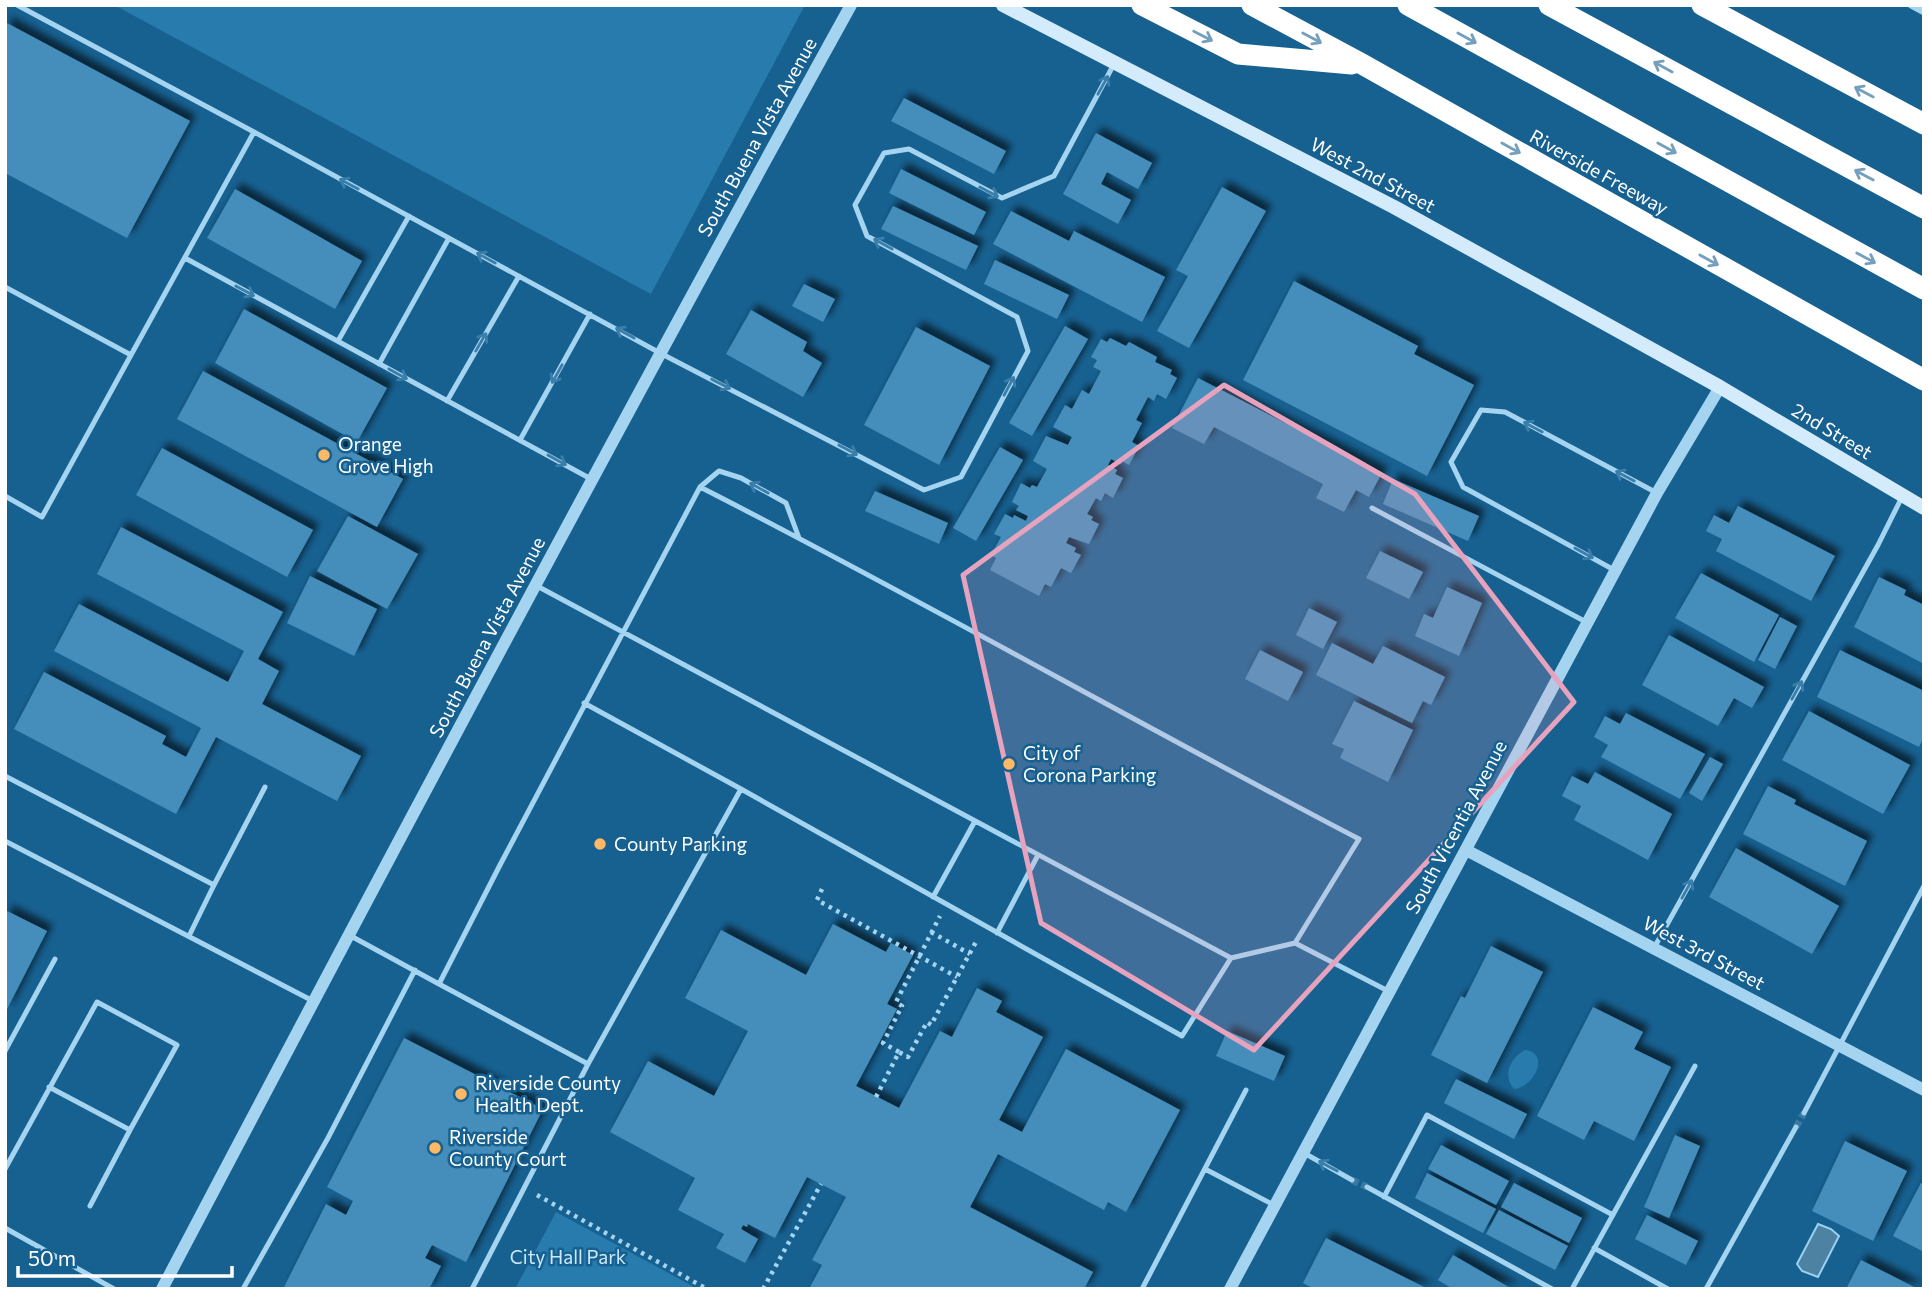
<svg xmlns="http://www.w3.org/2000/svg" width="1929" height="1294" font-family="Commissioner,sans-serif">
	<defs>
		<filter id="shadow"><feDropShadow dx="6" dy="-6" stdDeviation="3.5" flood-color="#0009"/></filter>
	</defs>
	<rect width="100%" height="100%" fill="#176191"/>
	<!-- green -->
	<path fill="#277bad" d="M 114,5 L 805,5 L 651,294 Z
		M 1525,1050 C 1551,1053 1534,1088 1514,1089 C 1502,1076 1510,1058 1525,1050 Z
		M 556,1212 L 698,1289 L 515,1289 Z"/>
	<!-- water -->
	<path fill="#4d82a3" stroke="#98d1f2" stroke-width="2" d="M 1818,1224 L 1831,1229 L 1839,1236 L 1818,1277 L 1802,1271 L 1797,1264 Z"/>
	<!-- building -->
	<path fill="#448dba" filter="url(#shadow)" d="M 5,22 L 190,121 L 127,238 L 5,173 Z
		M 904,98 L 1006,151 L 994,174 L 891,121 Z
		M 1096,133 L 1152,163 L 1138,189 L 1107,172 L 1101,184 L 1131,200 L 1118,224 L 1063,194 Z
		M 901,169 L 986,212 L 974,235 L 889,193 Z
		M 1222,187 L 1266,211 L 1189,348 L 1157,331 L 1188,276 L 1176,270 Z
		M 235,189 L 362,261 L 335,309 L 207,238 Z
		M 893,206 L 978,246 L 966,270 L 881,229 Z
		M 1011,211 L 1069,241 L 1074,231 L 1165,277 L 1142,322 L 993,244 Z
		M 995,260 L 1069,295 L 1057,319 L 984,284 Z
		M 1294,281 L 1418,346 L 1414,354 L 1474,385 L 1427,476 L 1243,380 Z
		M 804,284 L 835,299 L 823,322 L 792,306 Z
		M 244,309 L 387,388 L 357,442 L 215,363 Z
		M 751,310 L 807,342 L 803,351 L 822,363 L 803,397 L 726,354 Z
		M 1065,326 L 1088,339 L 1032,436 L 1009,423 Z
		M 916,327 L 990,366 L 939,465 L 864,425 Z
		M 1110,338 L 1126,346 L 1129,342 L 1157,357 L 1155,362 L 1172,370 L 1170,374 L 1177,378 L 1166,399 L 1157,394 L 1154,401 L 1148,397 L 1136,420 L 1142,423 L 1132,442 L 1139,446 L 1129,465 L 1122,461 L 1121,464 L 1111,459 L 1108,465 L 1117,470 L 1115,474 L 1123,478 L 1113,498 L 1105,493 L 1101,501 L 1096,498 L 1087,514 L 1093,517 L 1091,520 L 1099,524 L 1089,544 L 1069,537 L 1066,543 L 1076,548 L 1074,552 L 1081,555 L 1071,573 L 1061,568 L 1051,587 L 1045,584 L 1039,596 L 990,570 L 996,558 L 991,555 L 1001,537 L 994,534 L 1005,514 L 1013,518 L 1014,515 L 1026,521 L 1028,516 L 1016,510 L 1019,506 L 1012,502 L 1021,483 L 1030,488 L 1032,485 L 1037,487 L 1047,469 L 1033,461 L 1046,436 L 1068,445 L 1072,437 L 1053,427 L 1065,405 L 1072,409 L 1082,390 L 1089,394 L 1101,371 L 1093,367 L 1097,360 L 1091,357 L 1101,339 L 1107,342 Z
		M 203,371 L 403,479 L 377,527 L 177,419 Z
		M 1198,378 L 1382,473 L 1369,497 L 1356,490 L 1344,512 L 1316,498 L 1323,484 L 1214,427 L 1204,444 L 1172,428 Z
		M 1000,447 L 1023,460 L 976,541 L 953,528 Z
		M 162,448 L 313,530 L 287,577 L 136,495 Z
		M 1393,479 L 1479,516 L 1468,541 L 1383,504 Z
		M 875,491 L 948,523 L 939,544 L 865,511 Z
		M 1738,506 L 1835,556 L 1811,601 L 1716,551 L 1722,539 L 1706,531 L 1714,515 L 1729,523 Z
		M 348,516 L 418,554 L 387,609 L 317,571 Z
		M 121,527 L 283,612 L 258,659 L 279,671 L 262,704 L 361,756 L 337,801 L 216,737 L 176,814 L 14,729 L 44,672 L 166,736 L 162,744 L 186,757 L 201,728 L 54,651 L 79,604 L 228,682 L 244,651 L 97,574 Z
		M 1380,551 L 1423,572 L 1409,599 L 1366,578 Z
		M 1701,573 L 1779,615 L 1754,662 L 1675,618 Z
		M 310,576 L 377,609 L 354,656 L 287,623 Z
		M 1879,577 L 1906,590 L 1904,595 L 1924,605 L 1924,664 L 1854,627 Z
		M 1447,587 L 1482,603 L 1459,656 L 1415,636 L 1424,614 L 1433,618 Z
		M 1309,608 L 1337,622 L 1323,649 L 1296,635 Z
		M 1780,617 L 1797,626 L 1775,669 L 1758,660 Z
		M 1669,635 L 1764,687 L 1752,708 L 1734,698 L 1718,726 L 1642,685 Z
		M 1332,643 L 1373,664 L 1383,646 L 1445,677 L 1431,705 L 1423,701 L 1412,723 L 1316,675 Z
		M 1260,650 L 1303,672 L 1288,701 L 1245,679 Z
		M 1840,650 L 1924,691 L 1924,737 L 1919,747 L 1817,697 Z
		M 1354,701 L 1413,730 L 1388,782 L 1340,758 L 1344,749 L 1332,744 Z
		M 1809,711 L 1910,765 L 1883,814 L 1782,760 Z
		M 1626,713 L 1705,754 L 1680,799 L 1601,757 L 1608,745 L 1594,737 L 1605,716 L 1620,724 Z
		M 1710,757 L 1723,764 L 1702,801 L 1689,793 Z
		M 1595,772 L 1672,814 L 1648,860 L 1574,820 L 1581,806 L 1562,796 L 1572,776 L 1588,784 Z
		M 1768,786 L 1796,800 L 1794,804 L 1867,841 L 1845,886 L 1743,834 Z
		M 1736,848 L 1839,906 L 1812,954 L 1709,897 Z
		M 5,910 L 47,931 L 5,1013 Z
		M 833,924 L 886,952 L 891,943 L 913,955 L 887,1004 L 897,1009 L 856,1086 L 899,1108 L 940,1031 L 952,1037 L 977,988 L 1002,1001 L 996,1012 L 1043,1037 L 999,1120 L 1022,1132 L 1066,1049 L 1180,1110 L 1126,1212 L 1108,1202 L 1104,1210 L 998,1154 L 970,1207 L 1093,1272 L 1084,1289 L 809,1289 L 822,1265 L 812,1260 L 846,1197 L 807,1177 L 775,1238 L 748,1224 L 747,1227 L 743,1225 L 741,1229 L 758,1239 L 745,1263 L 716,1248 L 724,1234 L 678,1210 L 695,1178 L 610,1132 L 648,1061 L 714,1096 L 748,1031 L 685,998 L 721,930 L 806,975 Z
		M 1491,946 L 1543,972 L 1487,1083 L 1431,1055 L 1461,996 L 1465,998 Z
		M 1593,1007 L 1643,1032 L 1634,1049 L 1671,1067 L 1634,1141 L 1594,1121 L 1584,1140 L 1537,1116 Z
		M 1227,1031 L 1285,1056 L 1274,1081 L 1216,1056 Z
		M 404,1038 L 543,1109 L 466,1262 L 432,1245 L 425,1258 L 441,1266 L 429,1289 L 283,1289 L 326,1204 L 346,1215 L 353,1201 L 327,1187 Z
		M 1456,1079 L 1527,1114 L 1514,1139 L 1444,1103 Z
		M 1675,1135 L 1700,1146 L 1669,1218 L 1644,1207 Z
		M 1845,1141 L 1907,1171 L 1873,1241 L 1812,1211 Z
		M 1441,1145 L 1509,1181 L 1496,1205 L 1428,1169 Z
		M 1427,1173 L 1496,1209 L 1483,1233 L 1415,1198 Z
		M 1514,1183 L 1582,1218 L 1569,1243 L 1501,1207 Z
		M 1921,1183 L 1924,1184 L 1924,1252 L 1893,1236 Z
		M 1499,1210 L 1568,1246 L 1555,1270 L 1486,1234 Z
		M 1647,1215 L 1698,1241 L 1686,1265 L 1635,1239 Z
		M 1326,1238 L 1428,1289 L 1314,1289 L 1303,1283 Z
		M 1453,1255 L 1512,1289 L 1453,1289 L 1438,1280 Z
		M 1861,1260 L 1918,1289 L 1846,1289 Z"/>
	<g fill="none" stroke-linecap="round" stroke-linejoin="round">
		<!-- minor-tunnel -->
		<path stroke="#3a79a2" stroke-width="7" stroke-dasharray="7 3.5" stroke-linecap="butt" d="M 1796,1127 L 1804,1113
			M 1352,1180 L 1367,1187"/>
		<!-- path -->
		<path stroke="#a5d4f0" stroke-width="4.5" stroke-dasharray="3.5 5" stroke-linecap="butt" d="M 822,889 L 817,900 L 957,977
			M 931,932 L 970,954
			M 899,1052 L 883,1043 L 902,1006 L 896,1002 L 940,916
			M 876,1097 L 899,1052 L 908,1057 L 927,1022 L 931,1025 L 977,940
			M 537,1195 L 707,1289
			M 763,1289 L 821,1184"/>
		<!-- service -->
		<path stroke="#a5d4f0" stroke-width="5" d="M 17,5 L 254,132 L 131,355
			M 254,132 L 660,353 L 924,490 L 961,477 L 1028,351 L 1017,317 L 867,236 L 855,205 L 884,153 L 909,149 L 1002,198 L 1054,176 L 1114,64
			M 185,258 L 591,479
			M 5,287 L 131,355 L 42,517 L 5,496
			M 338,341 L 409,216
			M 379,364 L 449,238
			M 447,401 L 519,276
			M 520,440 L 590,314
			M 700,487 L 719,471 L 741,478 L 786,503 L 799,538
			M 1372,508 L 1588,623
			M 1616,571 L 1463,487 L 1451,462 L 1481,410 L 1505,412 L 1657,493
			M 537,586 L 1231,958
			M 584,703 L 741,789
			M 5,776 L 214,885 L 265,787
			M 5,841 L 313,1001
			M 933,897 L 975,821
			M 997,933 L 1038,855
			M 349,935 L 439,984
			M 189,936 L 214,885
			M 1295,943 L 1231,958 L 1182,1036 L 741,789 L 588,1064 L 439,984 L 500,865 L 700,487 C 922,600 1138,724 1359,839 L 1295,943 L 1390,992
			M 1654,948 L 1878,545 L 1902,497
			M 5,1051 L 55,959
			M 49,1087 L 130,1130 L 90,1206
			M 1804,1113 L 1924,886
			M 1304,1153 L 1352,1180
			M 5,1169 L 97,1002 L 177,1045 L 130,1130
			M 1205,1169 L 1274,1205
			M 1367,1187 L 1552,1289
			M 1384,1197 L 1427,1115 L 1613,1215
			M 5,1228 L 114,1289
			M 1594,1248 L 1668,1289
			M 243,1289 L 328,1138 L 415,970
			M 472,1289 L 588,1064
			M 1142,1289 L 1246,1090
			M 1572,1289 L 1695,1066
			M 1706,1289 L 1796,1127"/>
		<!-- minor -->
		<path stroke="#a5d4f0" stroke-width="7" d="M 1911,5 L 1924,12"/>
		<!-- tertiary -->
		<path stroke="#a5d4f0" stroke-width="12" d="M 1466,850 L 1924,1090
			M 162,1289 C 388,859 616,430 851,5
			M 1230,1289 L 1657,493 L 1720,387"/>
		<!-- secondary -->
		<path stroke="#d3ebfb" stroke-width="14" d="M 1003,5 L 1394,207 L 1720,387 L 1924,508"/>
		<!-- motorway -->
		<path stroke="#fff" stroke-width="21" d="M 1142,5 L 1238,54 L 1352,64
			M 1252,5 L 1362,64 L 1924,380
			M 1408,5 L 1924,289
			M 1549,5 L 1924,208
			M 1702,5 L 1924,124"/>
	</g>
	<!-- one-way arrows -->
	<defs><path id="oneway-shaft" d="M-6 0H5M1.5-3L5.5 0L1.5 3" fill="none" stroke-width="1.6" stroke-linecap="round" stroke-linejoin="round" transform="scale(1.75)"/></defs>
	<g stroke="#74a0bd">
		<use href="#oneway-shaft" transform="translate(1203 36) rotate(27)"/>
		<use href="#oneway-shaft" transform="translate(1312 38) rotate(28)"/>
		<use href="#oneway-shaft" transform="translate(1467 38) rotate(29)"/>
		<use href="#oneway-shaft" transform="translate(1663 67) rotate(-151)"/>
		<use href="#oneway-shaft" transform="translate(1864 92) rotate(-152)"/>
		<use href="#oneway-shaft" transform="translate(1511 148) rotate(29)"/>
		<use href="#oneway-shaft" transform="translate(1667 148) rotate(29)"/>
		<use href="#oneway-shaft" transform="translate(1864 175) rotate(-152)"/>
		<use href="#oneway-shaft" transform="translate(1866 258) rotate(28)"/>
		<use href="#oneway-shaft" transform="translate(1709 260) rotate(29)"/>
	</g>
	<g stroke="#3a7ea9">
		<use href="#oneway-shaft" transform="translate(1103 85) rotate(-61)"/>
		<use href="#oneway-shaft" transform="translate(349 184) rotate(-152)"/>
		<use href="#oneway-shaft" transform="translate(989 192) rotate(28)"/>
		<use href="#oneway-shaft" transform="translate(883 244) rotate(-151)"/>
		<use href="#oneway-shaft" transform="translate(486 258) rotate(-151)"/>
		<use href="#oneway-shaft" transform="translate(245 291) rotate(28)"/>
		<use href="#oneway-shaft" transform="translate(625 333) rotate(-151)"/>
		<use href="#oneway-shaft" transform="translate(481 342) rotate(-60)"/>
		<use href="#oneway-shaft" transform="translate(398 374) rotate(29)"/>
		<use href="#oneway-shaft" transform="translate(557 374) rotate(119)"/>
		<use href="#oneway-shaft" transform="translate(721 384) rotate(27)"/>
		<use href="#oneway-shaft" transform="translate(1009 386) rotate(-62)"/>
		<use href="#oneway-shaft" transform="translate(1533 427) rotate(-152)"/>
		<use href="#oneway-shaft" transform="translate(848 450) rotate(28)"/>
		<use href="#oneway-shaft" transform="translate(557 460) rotate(29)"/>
		<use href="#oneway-shaft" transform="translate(1625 476) rotate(-152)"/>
		<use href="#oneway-shaft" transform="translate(759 488) rotate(-151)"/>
		<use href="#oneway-shaft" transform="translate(1584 553) rotate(29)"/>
		<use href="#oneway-shaft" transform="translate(1797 690) rotate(-61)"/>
		<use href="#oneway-shaft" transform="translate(1687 889) rotate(-61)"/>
		<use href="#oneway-shaft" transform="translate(1328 1166) rotate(-152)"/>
	</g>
	<!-- marked area -->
	<path fill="#e7a3bd" fill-opacity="0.2" stroke="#e7a3bd" stroke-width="5" stroke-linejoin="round" d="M 1224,385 L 1415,494 L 1574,702 L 1254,1050 L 1041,923 L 963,575 Z"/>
	<!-- markers -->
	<g fill="#ffb864" stroke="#176191" stroke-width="2.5">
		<circle cx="324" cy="455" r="7"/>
		<circle cx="1009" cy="764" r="7"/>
		<circle cx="600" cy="844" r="7"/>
		<circle cx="461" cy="1094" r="7"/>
		<circle cx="435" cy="1148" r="7"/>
	</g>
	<g text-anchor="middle" stroke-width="5" stroke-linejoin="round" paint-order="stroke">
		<!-- street labels -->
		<g font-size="19" fill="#fff" stroke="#176191">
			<text transform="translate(757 137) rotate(-61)" y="7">South Buena Vista Avenue</text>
			<text transform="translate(1599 172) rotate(29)" y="7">Riverside Freeway</text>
			<text transform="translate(1373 175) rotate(28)" y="7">West 2nd Street</text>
			<text transform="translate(1832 431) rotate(31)" y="7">2nd Street</text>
			<text transform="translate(487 637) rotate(-62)" y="7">South Buena Vista Avenue</text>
			<text transform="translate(1456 827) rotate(-62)" y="7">South Vicentia Avenue</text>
			<text transform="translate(1704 953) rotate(28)" y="7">West 3rd Street</text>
		</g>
		<!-- poi labels -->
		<g font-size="19" fill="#fff" stroke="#176191" text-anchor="start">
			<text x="338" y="451">Orange<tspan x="338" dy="22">Grove High</tspan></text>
			<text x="1023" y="760">City of<tspan x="1023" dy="22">Corona Parking</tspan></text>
			<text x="614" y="851">County Parking</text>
			<text x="475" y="1090">Riverside County<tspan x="475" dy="22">Health Dept.</tspan></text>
			<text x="449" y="1144">Riverside<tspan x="449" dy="22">County Court</tspan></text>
		</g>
		<!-- park labels -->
		<g font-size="19" fill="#cce9fb" stroke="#176191">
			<text x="568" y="1264">City Hall Park</text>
		</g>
	</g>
	<!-- border -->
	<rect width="1929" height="1294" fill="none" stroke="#ffffff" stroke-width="14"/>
	<!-- scale -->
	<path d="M18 1266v10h214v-10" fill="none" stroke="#ffffff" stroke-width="3.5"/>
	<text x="28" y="1266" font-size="21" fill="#ffffff" stroke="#176191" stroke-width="5" paint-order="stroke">50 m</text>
</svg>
